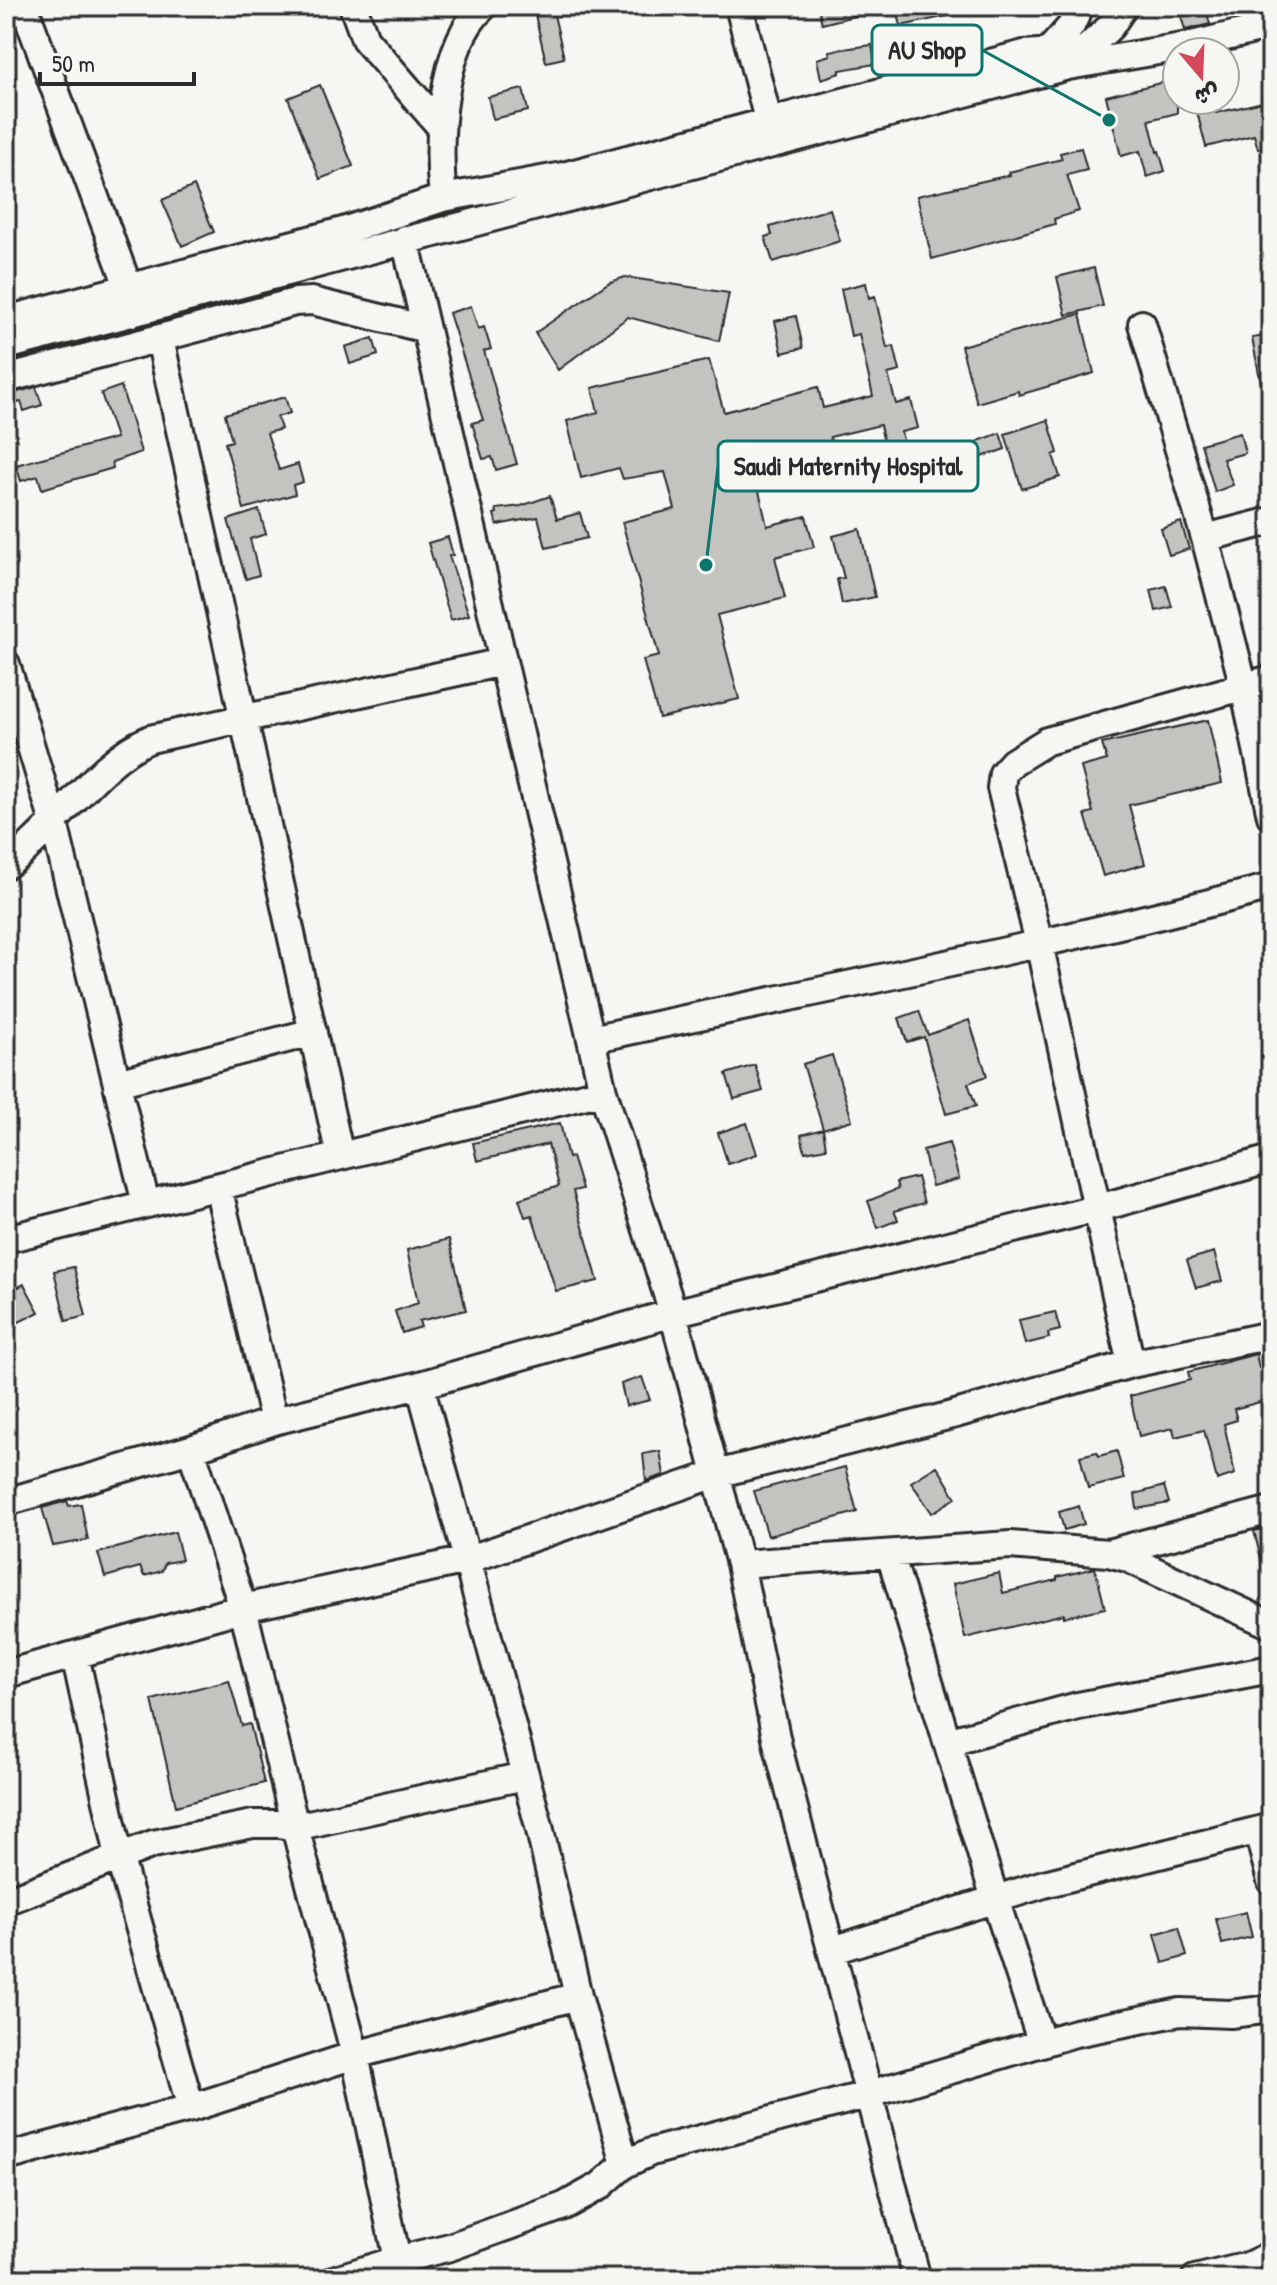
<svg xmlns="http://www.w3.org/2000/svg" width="1277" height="2285" font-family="'Patrick Hand','Playpen Sans Arabic',sans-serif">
	<rect width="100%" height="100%" fill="#f6f6f2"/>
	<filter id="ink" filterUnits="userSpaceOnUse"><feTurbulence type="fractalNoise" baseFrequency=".0125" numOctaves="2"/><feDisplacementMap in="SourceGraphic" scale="16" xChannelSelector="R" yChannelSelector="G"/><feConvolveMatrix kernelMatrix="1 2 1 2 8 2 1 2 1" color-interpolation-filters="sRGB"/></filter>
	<g filter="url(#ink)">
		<!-- building -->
		<path fill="#c3c3c0" stroke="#2b2b2b" stroke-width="2" d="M 533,6 L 552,6 L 564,58 L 546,62 Z
			M 818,6 L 869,6 L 870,12 L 822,24 Z
			M 896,6 L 960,6 L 961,13 L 901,26 Z
			M 1178,6 L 1205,6 L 1210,24 L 1185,30 Z
			M 872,45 L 875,64 L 840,70 L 840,73 L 821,79 L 817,59 L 830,55 L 829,51 Z
			M 1177,79 L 1177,113 L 1149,120 L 1157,152 L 1159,151 L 1165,171 L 1147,177 L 1140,151 L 1121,156 L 1106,96 Z
			M 320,85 L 353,166 L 320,179 L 288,98 Z
			M 523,89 L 528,111 L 493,119 L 488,97 Z
			M 1194,100 L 1213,100 L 1216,113 L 1271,100 L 1271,145 L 1258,149 L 1254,135 L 1206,147 Z
			M 1081,148 L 1087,170 L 1067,175 L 1079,211 L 1054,219 L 1055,224 L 932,259 L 917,196 L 1010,175 L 1009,172 L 1062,159 L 1060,153 Z
			M 194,186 L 214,232 L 182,246 L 162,200 Z
			M 830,209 L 840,241 L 773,262 L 765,237 L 772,235 L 770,227 Z
			M 1094,268 L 1103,306 L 1066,315 L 1057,277 Z
			M 625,277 L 729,293 L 719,341 L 628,317 L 558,370 L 535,333 L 608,283 Z
			M 866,283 L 869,298 L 875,296 L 887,348 L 894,346 L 900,371 L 888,374 L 896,404 L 911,400 L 918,428 L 901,432 L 904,443 L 885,448 L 880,425 L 830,437 L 839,471 L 759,491 L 767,526 L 806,516 L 814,547 L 775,557 L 785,598 L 717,615 L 739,699 L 659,718 L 643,660 L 659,656 L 622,522 L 675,509 L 665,472 L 623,479 L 619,468 L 581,478 L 567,421 L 598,412 L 592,388 L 709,360 L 724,412 L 818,387 L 823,408 L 873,396 L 859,334 L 851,336 L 841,289 Z
			M 471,306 L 478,329 L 484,327 L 491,349 L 484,351 L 517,464 L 496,470 L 492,457 L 483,459 L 472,423 L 483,420 L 449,313 Z
			M 1080,314 L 1094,373 L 1019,395 L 1018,391 L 977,403 L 961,346 Z
			M 796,316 L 803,348 L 782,353 L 775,321 Z
			M 1271,335 L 1271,393 L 1263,394 L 1252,338 Z
			M 373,338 L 378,355 L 350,364 L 345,347 Z
			M 121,386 L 141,452 L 112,462 L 113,468 L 42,489 L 38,476 L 21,481 L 16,465 L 116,438 L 101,393 Z
			M 36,387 L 42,405 L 24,411 L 21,402 L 17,403 L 14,393 Z
			M 285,397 L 290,413 L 277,417 L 281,429 L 267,433 L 279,470 L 298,464 L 303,482 L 293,485 L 295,494 L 244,509 L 225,443 L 232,441 L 225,414 Z
			M 1048,420 L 1058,453 L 1053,455 L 1060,477 L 1022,489 L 1005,434 Z
			M 1000,433 L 1005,449 L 976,459 L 970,444 Z
			M 1240,433 L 1245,453 L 1223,459 L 1233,485 L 1215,492 L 1201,444 Z
			M 550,496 L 557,519 L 580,513 L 587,538 L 546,548 L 538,517 L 497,525 L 494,514 L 497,513 L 496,509 L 521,506 Z
			M 259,510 L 266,534 L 250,539 L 259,575 L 246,579 L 228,520 Z
			M 1181,522 L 1189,549 L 1169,555 L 1161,529 Z
			M 860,529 L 875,597 L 842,604 L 837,579 L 844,578 L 833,536 Z
			M 448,537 L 453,555 L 449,556 L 469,615 L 451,620 L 428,543 Z
			M 1166,586 L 1172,607 L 1156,611 L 1151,590 Z
			M 1208,720 L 1222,783 L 1129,805 L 1145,864 L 1103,876 L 1085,814 L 1093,812 L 1081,767 L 1107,760 L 1102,744 Z
			M 919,1011 L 928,1035 L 969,1020 L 987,1076 L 968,1083 L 976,1106 L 946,1114 L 924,1037 L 907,1042 L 899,1018 Z
			M 832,1055 L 852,1120 L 823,1129 L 803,1064 Z
			M 755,1065 L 763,1091 L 734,1099 L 726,1074 Z
			M 560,1123 L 568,1158 L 572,1157 L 582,1189 L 573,1191 L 598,1281 L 556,1291 L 532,1215 L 525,1217 L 519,1199 L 559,1186 L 548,1144 L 477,1161 L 473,1143 Z
			M 747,1123 L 757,1154 L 728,1164 L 718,1133 Z
			M 823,1129 L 826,1148 L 805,1152 L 801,1135 Z
			M 949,1143 L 959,1179 L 932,1186 L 923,1150 Z
			M 917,1177 L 924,1203 L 894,1211 L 898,1220 L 878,1228 L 868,1201 L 898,1189 L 896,1182 Z
			M 449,1239 L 466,1310 L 419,1321 L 421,1327 L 402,1333 L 395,1311 L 418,1303 L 407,1250 Z
			M 1214,1252 L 1222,1281 L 1196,1288 L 1187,1260 Z
			M 74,1267 L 86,1316 L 66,1321 L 54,1271 Z
			M 24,1284 L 39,1312 L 13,1325 L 6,1313 L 6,1293 Z
			M 1055,1312 L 1060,1330 L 1048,1333 L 1049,1338 L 1025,1344 L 1019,1320 Z
			M 1256,1354 L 1259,1368 L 1271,1365 L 1271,1399 L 1234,1409 L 1237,1420 L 1224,1424 L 1235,1474 L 1217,1480 L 1204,1430 L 1175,1437 L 1173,1428 L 1139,1436 L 1130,1396 L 1190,1380 L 1188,1372 Z
			M 642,1377 L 650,1400 L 626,1406 L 621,1384 Z
			M 660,1451 L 664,1475 L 646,1481 L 643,1454 Z
			M 1117,1451 L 1124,1479 L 1088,1488 L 1080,1456 L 1097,1452 L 1099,1456 Z
			M 937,1466 L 956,1498 L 932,1513 L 911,1482 Z
			M 845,1467 L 857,1512 L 768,1536 L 754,1491 Z
			M 1164,1486 L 1169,1503 L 1137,1509 L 1135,1494 Z
			M 67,1501 L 69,1506 L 81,1504 L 88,1540 L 53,1546 L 42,1508 Z
			M 1079,1506 L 1084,1524 L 1064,1530 L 1059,1512 Z
			M 1271,1527 L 1271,1574 L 1265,1575 L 1254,1531 Z
			M 175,1532 L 182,1560 L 165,1563 L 162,1571 L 144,1576 L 140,1567 L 105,1577 L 98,1553 Z
			M 1095,1568 L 1105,1608 L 1064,1617 L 1064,1614 L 965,1638 L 953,1584 L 999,1573 L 1003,1593 L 1057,1580 L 1057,1577 Z
			M 229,1680 L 242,1726 L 250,1724 L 264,1783 L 176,1806 L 152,1700 Z
			M 1246,1912 L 1252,1937 L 1222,1944 L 1216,1919 Z
			M 1179,1927 L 1187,1956 L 1163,1963 L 1155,1934 Z"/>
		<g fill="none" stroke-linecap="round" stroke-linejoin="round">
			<defs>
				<path id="minor" d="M 24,6 L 128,286 L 132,303
					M 353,6 L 365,39 L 440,126
					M 739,6 L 768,120
					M 1040,61 L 1071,26 L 1080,6
					M 1073,61 L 1110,27 L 1124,6
					M 443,198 C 437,144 440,45 484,6
					M 405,239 L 603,1091 L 673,1313 L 716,1474 L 740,1564 L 778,1747 L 917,2279
					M 6,320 L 343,231 L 443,198 L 563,176 L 1024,54 L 1084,50
					M 1142,324 L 1205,538 L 1244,687 L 1271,816
					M 160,339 L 340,1156
					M 6,346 L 1068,66 L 1188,46 L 1271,26
					M 6,379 L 295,302 L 312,301 L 426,329
					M 1205,538 L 1271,521
					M 6,664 L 54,823 L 146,1204
					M 6,865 C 17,859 25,850 34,841 C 70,808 106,757 150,739 L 503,662
					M 591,1039 C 818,990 1046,947 1271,887
					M 117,1083 L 313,1032
					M 218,1187 L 274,1421
					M 6,1239 L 603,1091
					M 1131,1364 L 1039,943 L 1001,788 L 1003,773 L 1013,762 L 1047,741 L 1271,679
					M 420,1385 L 539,1826 L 578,1996 L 625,2164
					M 191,1449 L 243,1608 L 295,1827 L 355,2055 L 397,2260
					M 6,1502 L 191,1449 L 274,1421 L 420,1385 L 673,1313 L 1099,1208 L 1271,1159
					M 1108,1553 L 1271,1510
					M 890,1554 L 995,1899 L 1042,2044
					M 740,1564 L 1010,1545 L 1108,1553 L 1127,1558 L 1271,1625
					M 75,1655 L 119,1856 L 191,2108
					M 6,1674 L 243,1608 L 467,1560 L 716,1474 L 952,1415 L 1131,1364 L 1271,1335
					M 947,1742 L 1078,1706 L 1271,1669
					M 1258,1831 L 1271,1881
					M 6,1901 L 153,1844 L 253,1824 L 280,1824 L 295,1827 L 524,1776
					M 833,1950 L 1044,1884 L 1271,1827
					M 6,2157 L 191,2108 L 355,2055 L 578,1996
					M 336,2279 L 397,2260 L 450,2247 L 564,2206 L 600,2186 L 625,2164 L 651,2152 L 870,2094 L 1075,2033 L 1180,2012 L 1230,2014 L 1271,2009
					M 1195,2279 L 1248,2266 L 1271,2255"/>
			</defs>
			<!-- minor casing -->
			<use href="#minor" stroke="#2b2b2b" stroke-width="32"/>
			<!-- minor -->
			<use href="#minor" stroke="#f6f6f2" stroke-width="26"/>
		</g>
	</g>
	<!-- callouts -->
	<path fill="none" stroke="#0f766e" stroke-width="3" d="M1109 120L982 50M706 565L718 466"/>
	<g fill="#0f766e" stroke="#f6f6f2" stroke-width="3">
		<circle cx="1109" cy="120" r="8"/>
		<circle cx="706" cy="565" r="8"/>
	</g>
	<g fill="#f6f6f2" stroke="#0f766e" stroke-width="3">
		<rect x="872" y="25" width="110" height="50" rx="8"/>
		<rect x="718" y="441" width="260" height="50" rx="8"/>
	</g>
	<g font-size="26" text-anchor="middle" font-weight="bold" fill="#2b2b2b">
		<text x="927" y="59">AU Shop</text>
		<text x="848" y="475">Saudi Maternity Hospital</text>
	</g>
	<!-- margin -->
	<rect width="1277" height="2285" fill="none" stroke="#f6f6f2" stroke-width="32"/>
	<rect x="16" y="16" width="1245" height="2253" fill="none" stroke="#2b2b2b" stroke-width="3" filter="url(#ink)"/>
	<!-- north arrow -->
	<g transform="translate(1201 76) rotate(161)"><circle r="38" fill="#f6f6f2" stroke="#a5a5a2" stroke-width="2"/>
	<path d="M0-6L14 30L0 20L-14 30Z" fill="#d1495b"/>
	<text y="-12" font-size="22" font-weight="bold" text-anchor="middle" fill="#2b2b2b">ش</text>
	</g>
	<!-- scale -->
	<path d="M40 72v12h154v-12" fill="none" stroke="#2b2b2b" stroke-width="4"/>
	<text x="52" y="72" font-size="24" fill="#2b2b2b" stroke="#f6f6f2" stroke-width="6" paint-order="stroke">50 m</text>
</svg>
